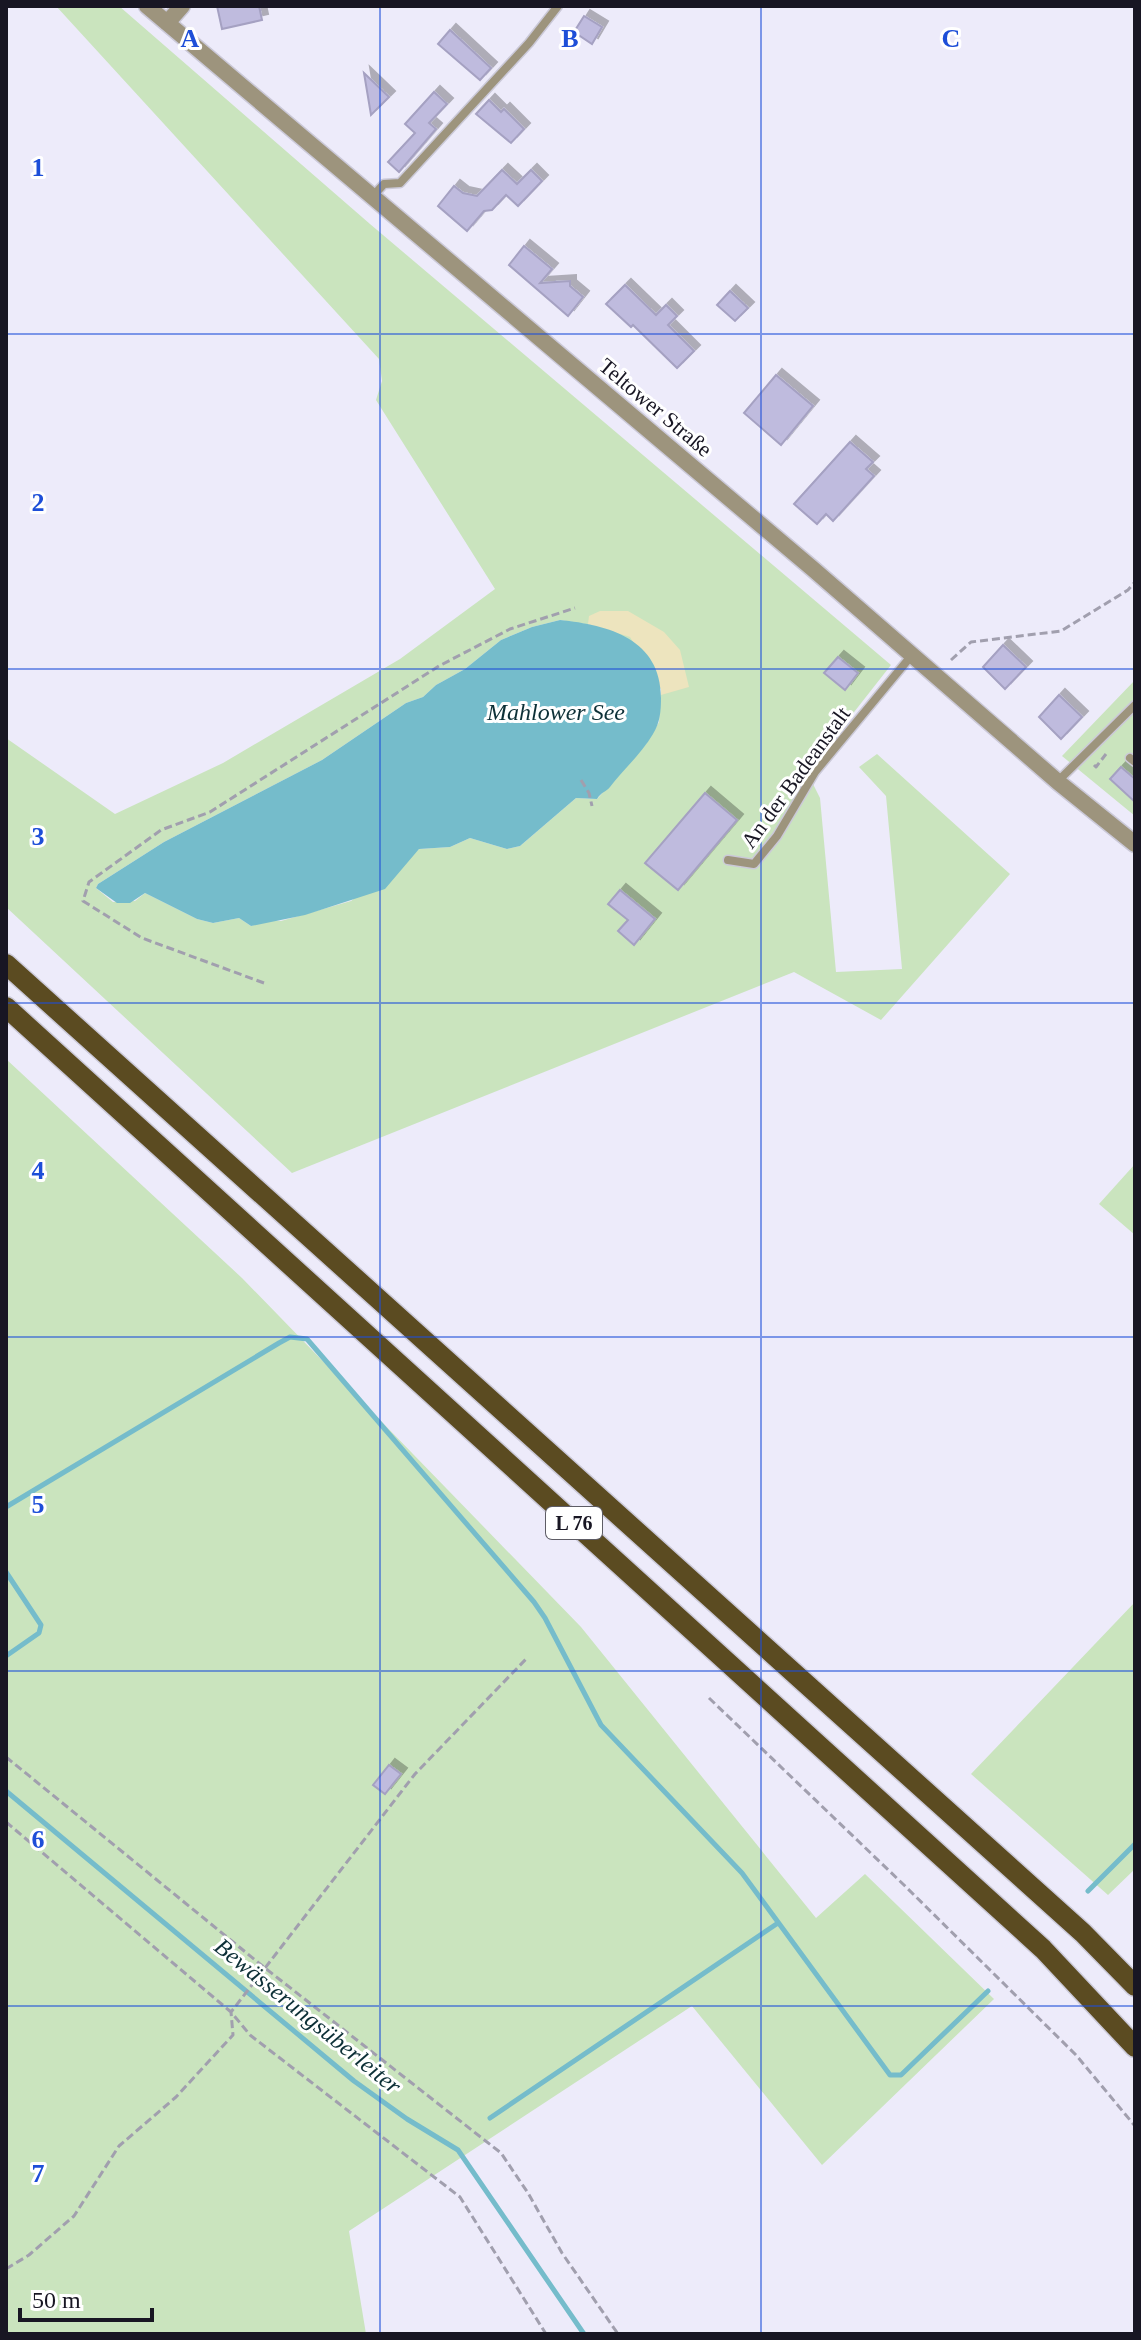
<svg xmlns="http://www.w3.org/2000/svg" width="1141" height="2340" font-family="'Times New Roman',serif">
	<defs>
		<filter id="shadow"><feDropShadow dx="6" dy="-6" stdDeviation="0" flood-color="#0004"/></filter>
	</defs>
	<rect width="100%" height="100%" fill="#edebfa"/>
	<!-- green -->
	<path fill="#cae4be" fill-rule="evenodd" d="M 56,6 L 119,6 L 370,224 L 891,665 L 807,772 L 820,798 L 836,972 L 902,969 L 886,796 L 859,767 L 877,754 L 1010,874 L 881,1020 L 794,972 L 292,1173 L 6,907 L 6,738 L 115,814 L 223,763 L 400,659 L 495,589 L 376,400 L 382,381 L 379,359 ZM 560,620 L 604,627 L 661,689 L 659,722 L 646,744 L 597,799 L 576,798 L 520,846 L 507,849 L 470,838 L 450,847 L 419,849 L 351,901 L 281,921 L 269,920 L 251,926 L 239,918 L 213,923 L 197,919 L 145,893 L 135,901 L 113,902 L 96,888 L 98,884 L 164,842 L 322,760 L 406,703 L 423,697 L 436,685 L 465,669 L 501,640 L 532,627 Z
		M 1135,680 L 1135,816 L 1062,756 Z
		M 6,1059 L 242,1278 L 581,1627 L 816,1918 L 865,1874 L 994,1999 L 822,2165 L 692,2006 L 349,2231 L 366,2334 L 6,2334 Z
		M 1135,1164 L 1135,1235 L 1099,1204 Z
		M 1135,1602 L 1135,1869 L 1108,1895 L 971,1774 Z"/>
	<!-- sand -->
	<path fill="#ede4be" d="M 600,611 L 628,611 L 664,632 L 680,650 L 689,687 L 661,695 L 661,689 L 630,637 L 588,624 L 589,616 Z"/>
	<!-- water -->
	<path fill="#75bccb" d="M 560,620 C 609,625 661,639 661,698 C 661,711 660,723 653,734 C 642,753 623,770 610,787 C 606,792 601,792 597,799 L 576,798 L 520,846 L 507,849 L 470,838 L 450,847 L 419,849 L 385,889 L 305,915 L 251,926 L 239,918 L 213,923 L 197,919 L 145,893 L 130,903 L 117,903 L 96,888 L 98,884 L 164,842 L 322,760 L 406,703 L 423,697 L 436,685 L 465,669 L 501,640 L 532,627 Z"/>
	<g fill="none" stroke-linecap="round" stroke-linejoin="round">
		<!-- stream -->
		<path stroke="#75bccb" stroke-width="5" d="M 6,1507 L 279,1343 L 290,1337 L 307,1339 L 534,1602 L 545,1618 L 601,1725 L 742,1873 L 890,2075 L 901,2075 L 988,1991
			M 6,1572 L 41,1625 L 39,1633 L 6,1656
			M 6,1791 L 354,2081 L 407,2119 L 458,2150 L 584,2334
			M 1088,1891 L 1135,1844
			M 490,2118 L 778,1923"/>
	</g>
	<!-- building -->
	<path fill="#bfbbde" stroke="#a5a1c2" stroke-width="2" filter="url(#shadow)" d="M 217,6 L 259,6 L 262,20 L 222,29 Z
		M 584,16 L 602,27 L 592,44 L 574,32 Z
		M 450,30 L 491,68 L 480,80 L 438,44 Z
		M 364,73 L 389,97 L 371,115 Z
		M 434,92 L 447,104 L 429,123 L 436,129 L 399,172 L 388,162 L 415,133 L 405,124 Z
		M 489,100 L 501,112 L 504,109 L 524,129 L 511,143 L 476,114 Z
		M 502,170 L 517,184 L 531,170 L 542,181 L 518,206 L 506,195 L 492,210 L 484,211 L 467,231 L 438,206 L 454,186 L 463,193 L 477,196 Z
		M 524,246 L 552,269 L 540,283 L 570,281 L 570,286 L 583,297 L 568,316 L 509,265 Z
		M 625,285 L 656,315 L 666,305 L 677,316 L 668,325 L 694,351 L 677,368 L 633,325 L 631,327 L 606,304 Z
		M 730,291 L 748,308 L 735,321 L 717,305 Z
		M 776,375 L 813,406 L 781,445 L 744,413 Z
		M 850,442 L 873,462 L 866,469 L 874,476 L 833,521 L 826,514 L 817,524 L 794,504 Z
		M 1003,645 L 1026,667 L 1005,689 L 983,667 Z
		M 838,657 L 858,673 L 845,690 L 824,673 Z
		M 1059,695 L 1082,717 L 1061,739 L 1039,717 Z
		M 1121,767 L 1135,779 L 1135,802 L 1110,779 Z
		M 705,793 L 737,820 L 678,890 L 645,863 Z
		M 620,890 L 655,919 L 634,945 L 618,931 L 628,920 L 608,904 Z
		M 389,1765 L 401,1774 L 385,1794 L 373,1785 Z"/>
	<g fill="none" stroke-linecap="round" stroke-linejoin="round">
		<defs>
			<path id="service" d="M 372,197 L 384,184 L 400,183 L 529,43 L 558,6
				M 1130,758 L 1135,762
				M 1058,781 L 1135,705
				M 728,860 L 754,864 L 777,836 L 815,772 L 912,655"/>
			<path id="minor" d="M 147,6 L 813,569 L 1058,782 L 1135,844
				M 167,23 L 182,6"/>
			<path id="primary" d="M 6,964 L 1083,1933 L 1135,1986
				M 6,1007 L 1043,1949 L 1135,2047"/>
		</defs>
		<!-- service casing -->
		<use href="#service" stroke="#cbc9d8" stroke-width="11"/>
		<!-- minor casing -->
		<use href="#minor" stroke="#cbc9d8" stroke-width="19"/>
		<!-- primary casing -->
		<use href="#primary" stroke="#cbc9d8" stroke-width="23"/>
		<!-- path -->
		<path stroke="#a19fae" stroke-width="3" stroke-dasharray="8 4" stroke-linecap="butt" d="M 951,660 L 971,642 L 1061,631 L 1128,590 L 1135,582
			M 1094,765 L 1096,767 L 1106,754
			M 581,780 L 589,793 L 592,806
			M 264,983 L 142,938 L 83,901 L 89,882 L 161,830 L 210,812 L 439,666 L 510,629 L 575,608
			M 709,1698 L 904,1885 L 1076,2055 L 1135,2126
			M 6,1757 L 265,1968 L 501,2153 L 528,2193 L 562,2253 L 618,2334
			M 6,1822 L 231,2012 L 250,2035 L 460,2197 L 546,2334
			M 6,2269 L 29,2255 L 74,2216 L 119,2146 L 176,2097 L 233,2035 L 231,2012 L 415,1774 L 526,1659"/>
		<!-- service -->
		<use href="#service" stroke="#9d947d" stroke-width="8"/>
		<!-- minor -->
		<use href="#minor" stroke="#9d947d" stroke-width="16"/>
		<!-- primary -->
		<use href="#primary" stroke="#5b4b21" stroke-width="20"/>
	</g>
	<!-- grid -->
	<path fill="none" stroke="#1d4ed8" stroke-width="2" stroke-opacity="0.55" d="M 380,6 L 380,2334M 761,6 L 761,2334M 6,334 L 1135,334M 6,669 L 1135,669M 6,1003 L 1135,1003M 6,1337 L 1135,1337M 6,1671 L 1135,1671M 6,2006 L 1135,2006"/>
	<g text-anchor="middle" stroke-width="6" stroke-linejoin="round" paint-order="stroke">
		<!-- shield labels -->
		<rect fill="#fff" stroke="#5d5c65" stroke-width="2" x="546" y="1507" width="56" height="32" rx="6"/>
		<g font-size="20" font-weight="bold" fill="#181623">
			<text x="574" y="1530">L 76</text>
		</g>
		<!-- street labels -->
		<g font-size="22" fill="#181623" stroke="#fff">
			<text transform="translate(656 407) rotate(40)" y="8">Teltower Straße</text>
			<text transform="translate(795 777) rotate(-54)" y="8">An der Badeanstalt</text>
		</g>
		<!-- water labels -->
		<g font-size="24" font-style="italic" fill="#0d3037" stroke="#fff">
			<text x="556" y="720">Mahlower See</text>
			<text transform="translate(308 2016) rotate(39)" y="8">Bewässerungsüberleiter</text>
		</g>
	</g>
	<g font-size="26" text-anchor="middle" font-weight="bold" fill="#1d4ed8" stroke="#fff" stroke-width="6" stroke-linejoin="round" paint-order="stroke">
		<text x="190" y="47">A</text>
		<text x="570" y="47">B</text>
		<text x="951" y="47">C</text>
		<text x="38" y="176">1</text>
		<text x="38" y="511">2</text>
		<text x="38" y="845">3</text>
		<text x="38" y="1179">4</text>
		<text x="38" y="1513">5</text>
		<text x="38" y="1848">6</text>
		<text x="38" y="2182">7</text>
	</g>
	<!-- border -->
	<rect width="1141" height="2340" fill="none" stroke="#181623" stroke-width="16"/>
	<!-- scale -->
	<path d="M20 2308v12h132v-12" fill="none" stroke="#181623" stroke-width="4"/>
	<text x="32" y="2308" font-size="24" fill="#181623" stroke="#ffffff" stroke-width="6" paint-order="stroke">50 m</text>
</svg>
